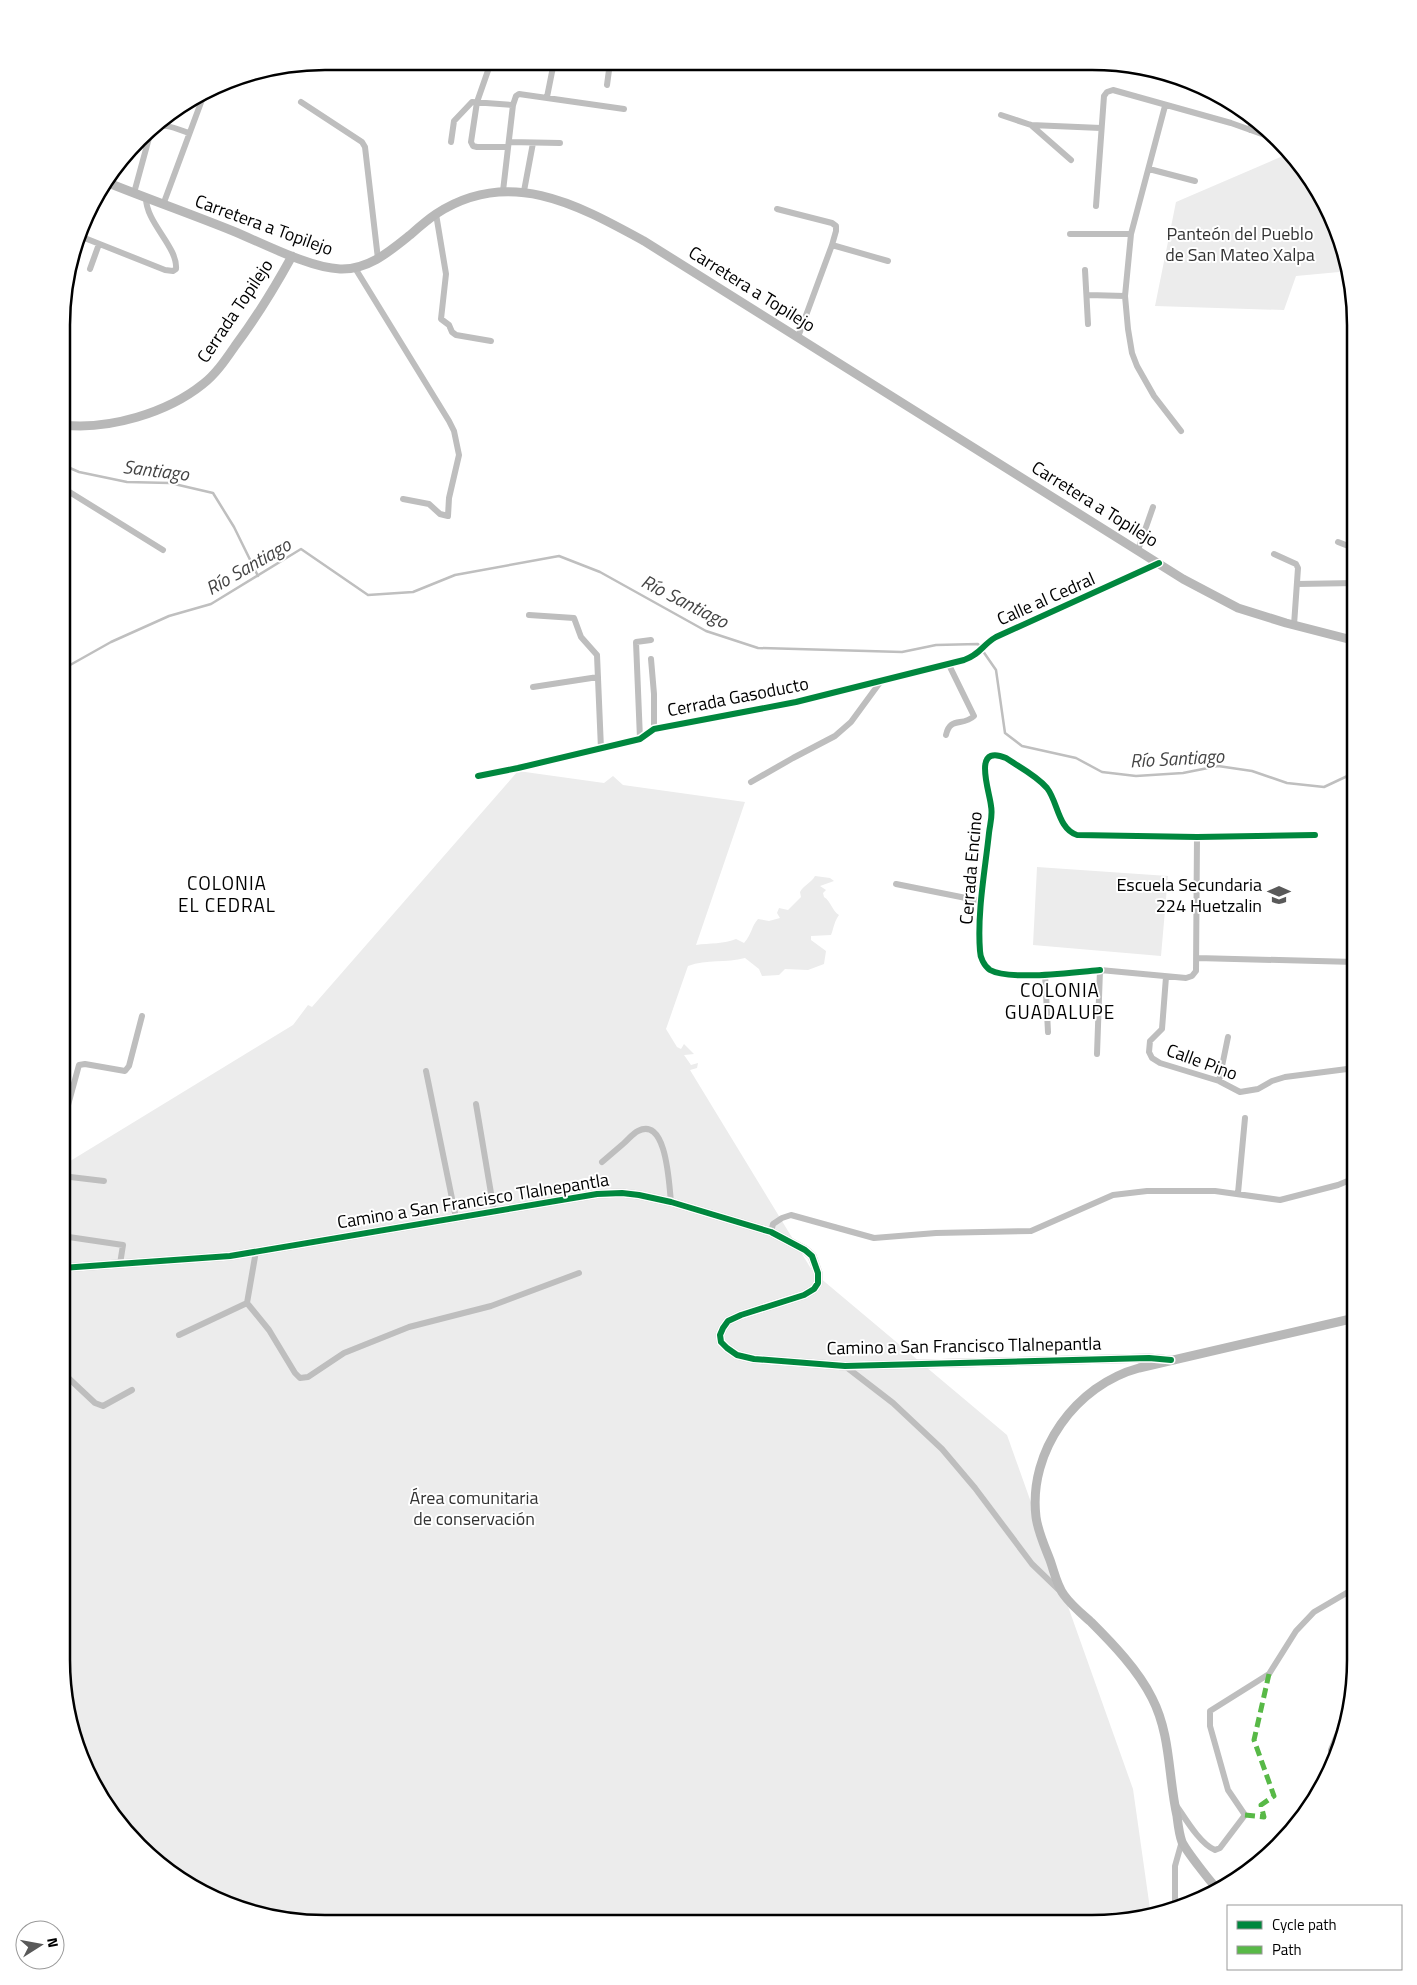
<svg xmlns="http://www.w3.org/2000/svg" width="1417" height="1985" font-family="'Titillium Web',sans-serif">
	<rect width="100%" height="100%" fill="#fff"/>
	<!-- green -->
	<path fill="#ececec" d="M 1290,153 C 1323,186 1335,227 1350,271 L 1296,276 L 1284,310 L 1155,306 L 1176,202 Z
		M 518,771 L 604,783 L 613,776 L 623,785 L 745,802 L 696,945 C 709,943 725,944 736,939 L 744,943 C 752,934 751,927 758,919 L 769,921 L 780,918 L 777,913 L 779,908 L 788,910 L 801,897 L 800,892 C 804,885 811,883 815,876 L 830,878 L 834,881 L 820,886 L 826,890 L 823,893 L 824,897 C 831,901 832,911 839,915 C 834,922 834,927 831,935 L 811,936 L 811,940 L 826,951 L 824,964 L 808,970 L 785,969 L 779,975 L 762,976 L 759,969 L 745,958 C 726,963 707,959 688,966 L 666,1029 L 677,1047 L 681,1049 L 684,1044 L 694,1054 L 684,1055 L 691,1065 L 698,1063 L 697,1068 L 690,1070 L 813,1272 L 1007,1435 L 1133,1789 L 1151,1916 L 1143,1919 L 1092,1924 L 291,1922 L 240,1910 L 178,1879 L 127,1834 L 88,1776 L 66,1711 L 61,1660 L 62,1166 L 293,1025 L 308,1005 L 312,1007 Z
		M 1037,867 L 1168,876 L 1161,956 L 1033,945 Z"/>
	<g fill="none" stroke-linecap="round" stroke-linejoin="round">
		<!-- stream -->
		<path stroke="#bfbfbf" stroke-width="2.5" d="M 63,465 L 79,472 L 127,482 L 170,483 L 213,493 L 234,527 L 258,576
			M 63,669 L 111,642 L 169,616 L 211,604 L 301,549 L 368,595 L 413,592 L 455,575 L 559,556 L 600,572 L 706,631 L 758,648 L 902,652 L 936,645 L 978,644 L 996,670 L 1005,733 L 1022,746 L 1076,758 L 1102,772 L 1136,776 L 1183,773 L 1218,766 L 1252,771 L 1287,783 L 1324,787 L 1356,772"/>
		<!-- street -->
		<path stroke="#bebebe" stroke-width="6" d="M 491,62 L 477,102 L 471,142 L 473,146 L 477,147 L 508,147
			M 580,62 L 605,67 L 609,70 L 607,85
			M 1189,80 L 1194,82
			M 547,97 L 554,62
			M 301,102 L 362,142 L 365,147 L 378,259
			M 1165,106 L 1131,234 L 1125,296 L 1128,329 L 1132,353 L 1137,366 L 1154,396 L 1181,431
			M 1001,115 L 1031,125 L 1101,128
			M 1031,125 L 1071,160
			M 151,128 C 163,122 177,129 189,133
			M 1250,130 L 1253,117
			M 451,142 L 454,121 L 472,102 L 513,105
			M 509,142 L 560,143
			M 1149,169 L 1195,181
			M 503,191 L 513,105 L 516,96 L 519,94 L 624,109
			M 524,191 L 533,143
			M 134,193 L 149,138 L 149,129
			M 163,205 L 203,97
			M 1096,206 L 1104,96 L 1107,92 L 1113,90 L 1231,123 L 1276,139
			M 777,209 L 832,223 L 836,226 L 836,231 L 832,245 L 798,337
			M 436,214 L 446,274 L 441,319 L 449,325 L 452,332 L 456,335 L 491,341
			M 1070,234 L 1131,234
			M 82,237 L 165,270 L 173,271 L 176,269 C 178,247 146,223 146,198
			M 832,245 L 888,261
			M 355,268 L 449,421 L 454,431 L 459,455 L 449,498 L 448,516 L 440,514 L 429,504 L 403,499
			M 90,269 L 99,244
			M 1085,270 L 1088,324
			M 1088,295 L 1125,296
			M 63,488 L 163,550
			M 1338,542 L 1356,549
			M 1138,550 L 1153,507
			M 1274,554 L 1296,564 L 1298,568 L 1294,625
			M 1297,584 L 1356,583
			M 529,615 L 574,618 L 581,637 L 597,655 L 601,749
			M 651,659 L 654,694 L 654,729
			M 533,687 L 598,677
			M 946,735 C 950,716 963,727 974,716 L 949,665
			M 640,739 L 636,642 L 651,640
			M 478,776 L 518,768 L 640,739 L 654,729 L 796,702 L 964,660 C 981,654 982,645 996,637 L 1159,563
			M 751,782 L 793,758 L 835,736 L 851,722 L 881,681
			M 896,884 L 981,901
			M 1197,958 L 1355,962
			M 1100,970 C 1077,972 1009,981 990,970 C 984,966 980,957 980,951 C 977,912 985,871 989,833 C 990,824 993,815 991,806 C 990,792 971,743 1006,758 C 1019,767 1036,775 1047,788 C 1058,802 1058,829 1077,835 L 1197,837 L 1315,835
			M 1045,974 L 1048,1032
			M 1166,977 L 1162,1029 L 1150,1041 L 1149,1052 L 1152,1058 L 1160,1063 L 1219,1081 L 1240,1092 L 1258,1089 L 1272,1081 L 1285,1077 L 1355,1068
			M 1097,1054 L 1100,970 L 1186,978 L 1192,976 L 1196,971 L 1197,837
			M 426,1071 L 456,1218
			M 1219,1081 L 1228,1037
			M 476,1104 L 494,1211
			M 62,1127 L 79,1065 L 85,1064 L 125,1071 L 129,1066 L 142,1016
			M 602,1162 C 609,1156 616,1150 623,1144 C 628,1140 632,1134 638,1131 C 667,1116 669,1185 671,1202
			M 62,1176 L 104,1181
			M 1238,1193 L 1245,1118
			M 771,1232 L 773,1224 L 782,1218 L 791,1215 L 874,1238 L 936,1233 L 1031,1231 L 1113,1195 L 1147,1191 L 1215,1191 L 1280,1200 L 1338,1185 L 1355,1178
			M 62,1236 L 123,1245 L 120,1264
			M 256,1251 L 247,1303 L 269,1330 L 295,1373 L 300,1378 L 308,1377 L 344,1353 L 409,1327 L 491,1306 L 579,1273
			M 179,1335 L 247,1303
			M 845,1366 L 893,1403 L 942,1449 L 975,1488 L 1032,1564 L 1059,1590
			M 62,1372 L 95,1403 L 103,1406 L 132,1390
			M 1331,1750 L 1345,1716 L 1352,1693
			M 1176,1805 C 1185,1818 1200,1844 1215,1850 L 1220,1848 L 1245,1815 L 1228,1790 L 1210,1726 L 1210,1711 L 1269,1674 L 1296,1631 L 1314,1612 L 1355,1588
			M 1175,1908 L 1175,1866 L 1182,1841"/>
		<!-- secondary -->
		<path stroke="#b8b8b8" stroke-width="9" d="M 106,182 C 148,199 191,214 233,231 C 262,243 310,268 340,269 C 368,270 389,252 410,235 C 418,228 427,220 436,214 C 509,166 578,205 644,241 L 1183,579 L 1238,608 L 1286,623 L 1356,641
			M 63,425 C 109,430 167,413 203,384 C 216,374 226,359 235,346 C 256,318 275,287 292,256
			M 62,1268 L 230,1256 L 597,1194 L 622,1193 L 639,1195 L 671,1202 L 771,1232 L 805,1250 L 812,1256 L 818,1273 L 818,1283 L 814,1289 L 804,1295 L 741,1315 L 728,1321 L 723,1328 L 720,1335 L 721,1342 L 727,1348 L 737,1355 L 754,1359 L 845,1366 L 1149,1358 L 1171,1360
			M 1218,1890 C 1210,1881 1187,1852 1182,1842 C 1179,1834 1178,1824 1177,1816 C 1168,1776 1171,1735 1152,1698 C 1138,1670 1113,1644 1091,1622 C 1082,1614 1071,1605 1064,1595 C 1057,1586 1054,1571 1050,1560 C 1045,1547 1038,1532 1036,1517 C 1028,1451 1076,1385 1139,1368 L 1355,1318"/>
		<!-- quiet -->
		<path stroke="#58b947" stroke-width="5" stroke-dasharray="10 5" stroke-linecap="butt" d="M 1245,1815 L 1264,1817 L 1261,1805 L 1274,1796 L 1254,1740 L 1269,1674"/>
		<defs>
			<path id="cycleway" d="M 478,776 L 518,768 L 640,739 L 654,729 L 796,702 L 964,660 C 981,654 982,645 996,637 L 1159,563
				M 1100,970 C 1077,972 1009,981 990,970 C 984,966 980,957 980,951 C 977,912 985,871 989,833 C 990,824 993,815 991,806 C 990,792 971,743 1006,758 C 1019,767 1036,775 1047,788 C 1058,802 1058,829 1077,835 L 1197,837 L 1315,835
				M 62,1268 L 230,1256 L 597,1194 L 622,1193 L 639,1195 L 671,1202 L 771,1232 L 805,1250 L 812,1256 L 818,1273 L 818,1283 L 814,1289 L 804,1295 L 741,1315 L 728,1321 L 723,1328 L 720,1335 L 721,1342 L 727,1348 L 737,1355 L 754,1359 L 845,1366 L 1149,1358 L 1171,1360"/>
		</defs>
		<!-- cycleway casing -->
		<use href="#cycleway" stroke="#fff" stroke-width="9"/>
		<!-- cycleway -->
		<use href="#cycleway" stroke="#00873e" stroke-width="6"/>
	</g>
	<!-- icons -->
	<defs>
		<symbol id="school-bare" viewBox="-9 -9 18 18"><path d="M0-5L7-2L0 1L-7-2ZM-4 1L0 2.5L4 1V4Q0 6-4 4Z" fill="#595959" stroke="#fff" stroke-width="2.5" paint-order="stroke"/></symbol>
	</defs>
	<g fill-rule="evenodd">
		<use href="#school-bare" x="1263" y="879" width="32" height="32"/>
	</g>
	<g text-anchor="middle" stroke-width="4" stroke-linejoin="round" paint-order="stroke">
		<!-- street labels -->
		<g font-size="18" fill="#000" stroke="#fff">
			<text transform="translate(264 225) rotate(20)" y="6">Carretera a Topilejo</text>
			<text transform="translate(752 289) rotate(32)" y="6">Carretera a Topilejo</text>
			<text transform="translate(235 311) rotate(-56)" y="6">Cerrada Topilejo</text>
			<text transform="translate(1095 504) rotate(32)" y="6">Carretera a Topilejo</text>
			<text transform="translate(1046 599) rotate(-24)" y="6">Calle al Cedral</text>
			<text transform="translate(738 697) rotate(-11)" y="6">Cerrada Gasoducto</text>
			<text transform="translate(971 868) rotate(-85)" y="6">Cerrada Encino</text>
			<text transform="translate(1202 1062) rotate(20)" y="6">Calle Pino</text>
			<text transform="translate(473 1201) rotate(-9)" y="6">Camino a San Francisco Tlalnepantla</text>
			<text transform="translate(964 1346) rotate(-1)" y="6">Camino a San Francisco Tlalnepantla</text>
		</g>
		<!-- park labels -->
		<g font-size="18" fill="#333" stroke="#fff">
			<text x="1240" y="240">Panteón del Pueblo<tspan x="1240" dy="21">de San Mateo Xalpa</tspan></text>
			<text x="474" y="1504">Área comunitaria<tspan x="474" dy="21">de conservación</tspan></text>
		</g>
		<!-- poi labels -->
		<g font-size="18" fill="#000" stroke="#fff" text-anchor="end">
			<text x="1262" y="891">Escuela Secundaria<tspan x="1262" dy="21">224 Huetzalin</tspan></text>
		</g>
		<!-- water labels -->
		<g font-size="19" font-style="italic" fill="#444" stroke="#fff">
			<text transform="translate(156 470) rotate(7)" y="7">Santiago</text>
			<text transform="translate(248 566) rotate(-30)" y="7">Río Santiago</text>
			<text transform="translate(685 601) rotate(27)" y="7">Río Santiago</text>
			<text transform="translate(1177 758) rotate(-3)" y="7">Río Santiago</text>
		</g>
		<!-- neighbourhood labels -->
		<g font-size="19" letter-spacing="1" fill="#000" stroke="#fff">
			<text x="227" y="890">COLONIA<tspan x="227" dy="22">EL CEDRAL</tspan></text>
			<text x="1060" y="997">COLONIA<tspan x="1060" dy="22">GUADALUPE</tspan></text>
		</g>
	</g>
	<!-- crop -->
	<path d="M0 0H1417V1985H0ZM325 70H1092A255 255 0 0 1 1347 325V1660A255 255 0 0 1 1092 1915H325A255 255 0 0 1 70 1660V325A255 255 0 0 1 325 70Z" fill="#fff" fill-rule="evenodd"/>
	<path fill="none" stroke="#000" stroke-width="2.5" d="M325 70H1092A255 255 0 0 1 1347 325V1660A255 255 0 0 1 1092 1915H325A255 255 0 0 1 70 1660V325A255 255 0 0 1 325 70Z"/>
	<!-- legend -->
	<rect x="1227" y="1905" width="175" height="65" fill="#ffffff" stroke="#999999"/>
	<rect x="1237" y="1921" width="25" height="8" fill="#00873e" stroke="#999999"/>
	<text x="1272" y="1930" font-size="15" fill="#000000">Cycle path</text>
	<rect x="1237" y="1946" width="25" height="8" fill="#58b947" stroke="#999999"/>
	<text x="1272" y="1955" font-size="15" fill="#000000">Path</text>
	<!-- north arrow -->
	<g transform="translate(40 1945) rotate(79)"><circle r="24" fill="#ffffff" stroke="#999999"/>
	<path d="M0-4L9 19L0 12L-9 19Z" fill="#595959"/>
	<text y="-8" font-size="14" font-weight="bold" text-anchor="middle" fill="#000000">N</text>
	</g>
</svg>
